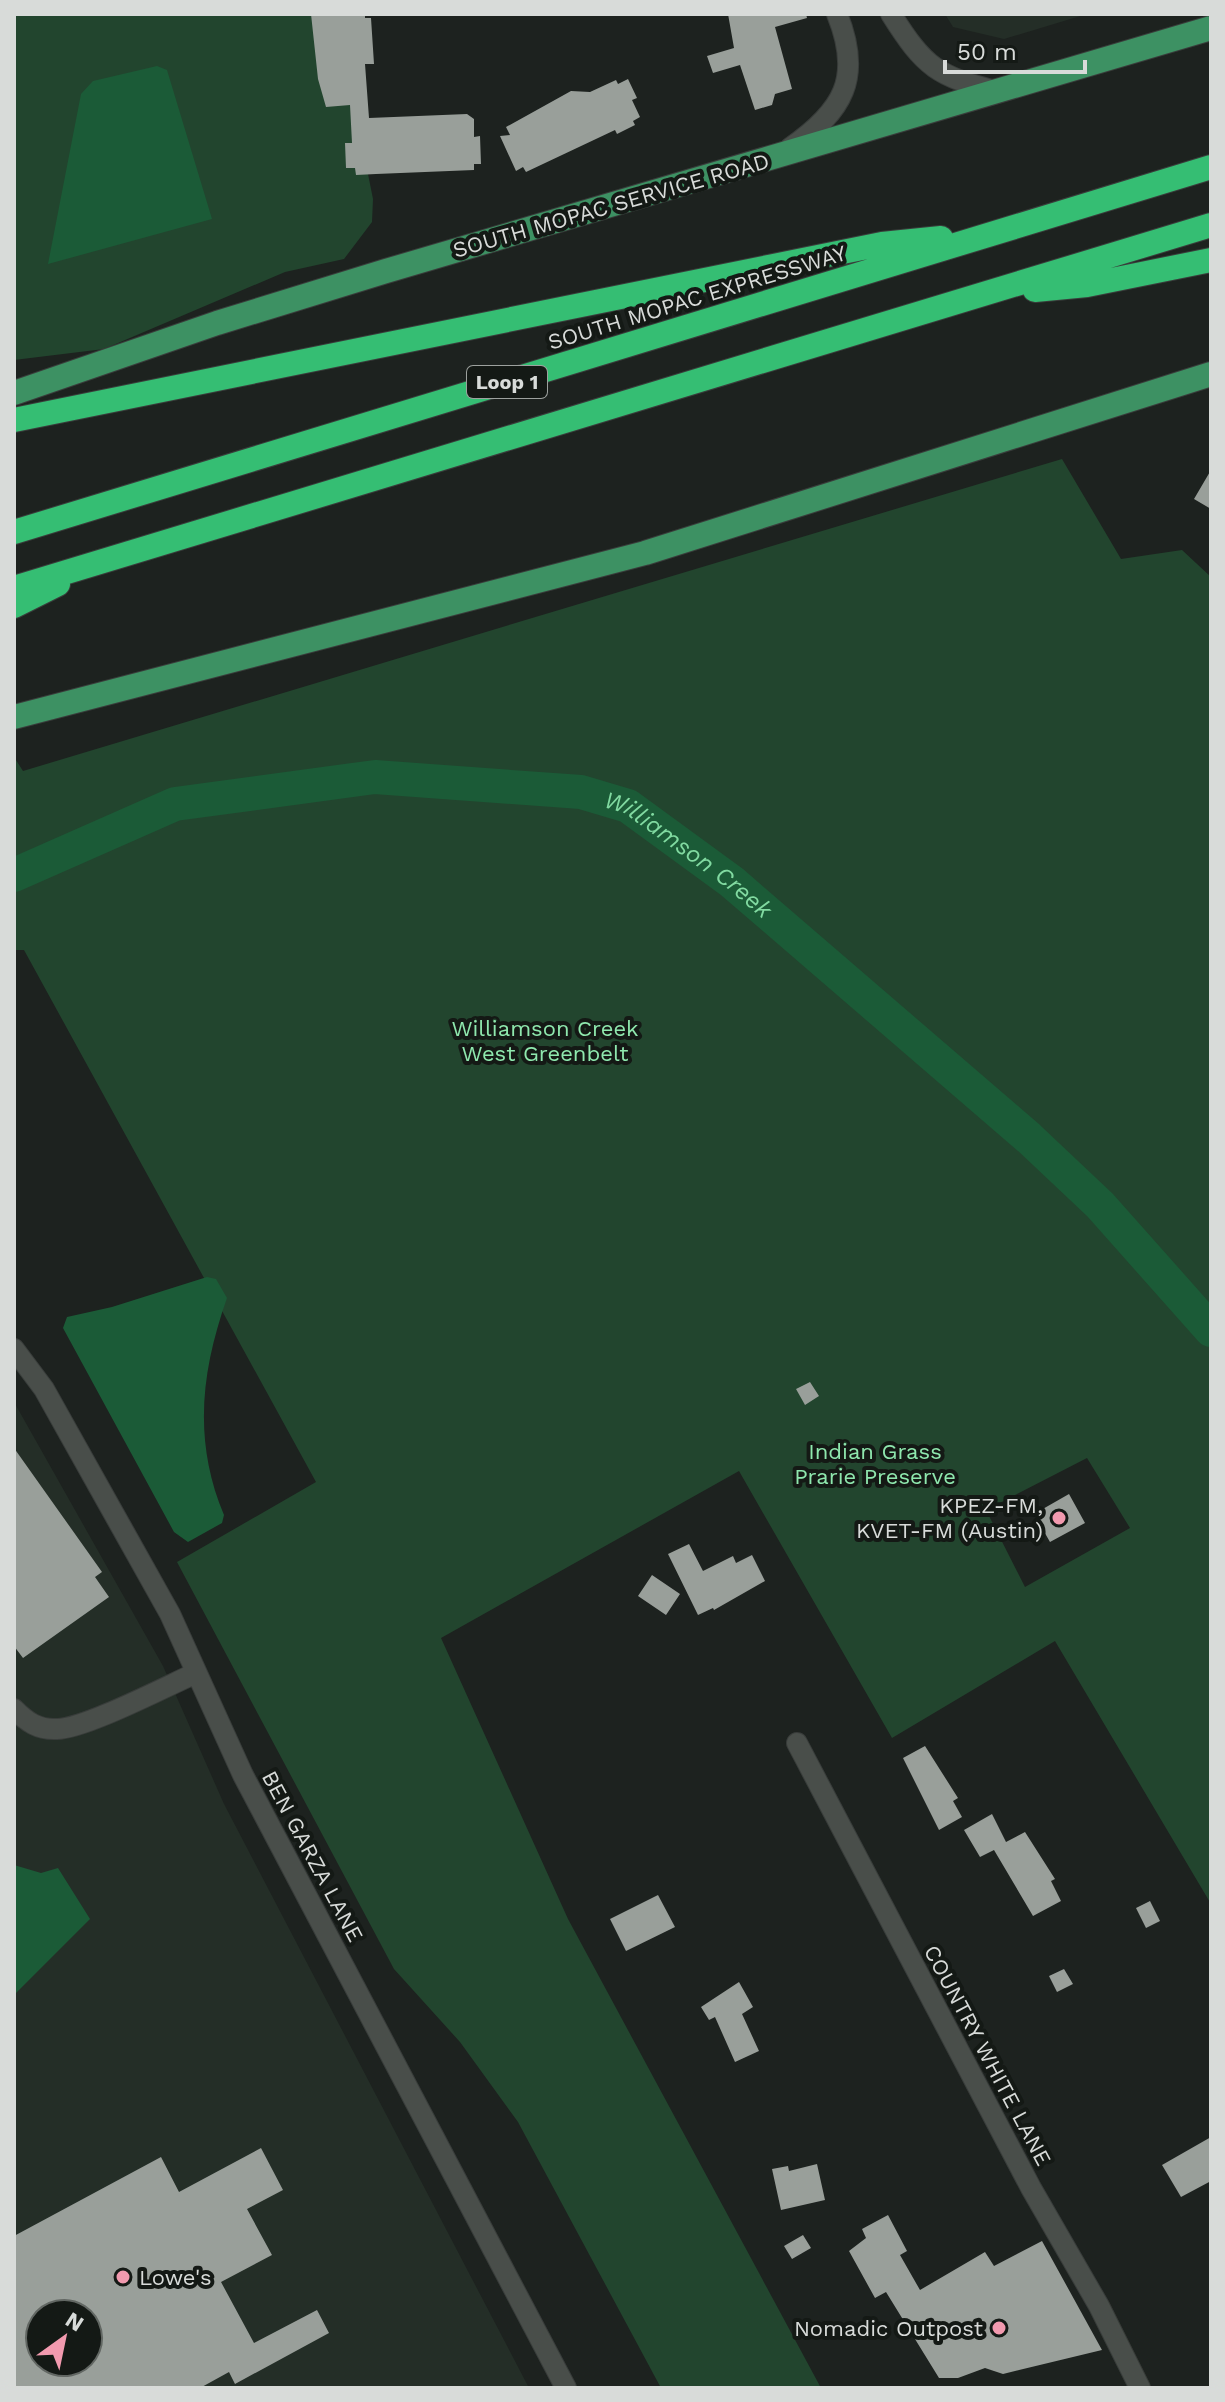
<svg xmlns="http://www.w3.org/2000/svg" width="1225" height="2402" font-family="'Work Sans',sans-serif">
	<rect width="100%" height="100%" fill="#1d221f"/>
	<!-- built -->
	<path fill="#242e27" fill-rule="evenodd" d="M 945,14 L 1087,14 L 1004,39 L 953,27 Z
		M 14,1402 L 163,1666 L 224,1804 L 529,2388 L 14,2388 ZM 40,2314 L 88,2314 L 88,2362 L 40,2362 Z"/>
	<!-- green -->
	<path fill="#22452e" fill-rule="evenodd" d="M 14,14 L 336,14 L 373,199 L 372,222 L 344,259 L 285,272 L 104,349 L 14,360 Z
		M 1062,459 L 1121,559 L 1182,550 L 1211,577 L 1211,1904 L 1055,1641 L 892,1738 L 739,1471 L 441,1638 L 568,1919 L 821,2388 L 661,2388 L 518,2122 L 460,2042 L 394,1969 L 177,1562 L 316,1482 L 24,950 L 14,950 L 14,757 L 23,771 ZM 1087,1458 L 1130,1528 L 1025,1587 L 986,1510 Z"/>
	<!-- water -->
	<path fill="#1b5b37" d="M 157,66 L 167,70 L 212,219 L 48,264 L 81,94 L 93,81 Z
		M 207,1277 L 216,1279 L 227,1298 C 201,1372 193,1441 224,1515 L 222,1523 L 188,1542 L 174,1532 L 63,1328 L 67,1317 L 112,1307 Z
		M 14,1865 L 41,1873 L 58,1868 L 90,1919 L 14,1995 Z"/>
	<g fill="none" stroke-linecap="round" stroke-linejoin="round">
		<!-- river -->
		<path stroke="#1b5b37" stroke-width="34" id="s1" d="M 14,875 L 175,804 L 375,777 L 581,792 L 628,806 L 732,882 L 1029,1138 L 1100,1205 L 1211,1330"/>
	</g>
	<!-- building -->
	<path fill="#999f9a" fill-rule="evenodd" d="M 311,14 L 365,14 L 365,18 L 371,18 L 374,64 L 365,64 L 369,118 L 467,114 L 474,119 L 474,137 L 480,136 L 481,164 L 474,164 L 474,170 L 376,174 L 356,175 L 355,168 L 346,168 L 345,143 L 352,143 L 350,105 L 326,107 L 318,79 Z
		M 728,14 L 806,14 L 807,18 L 775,27 L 792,89 L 775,94 L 772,105 L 755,110 L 740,65 L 713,73 L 707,56 L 734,48 Z
		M 628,79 L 637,98 L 632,100 L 640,117 L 633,121 L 635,125 L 617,134 L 615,130 L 526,172 L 523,167 L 516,171 L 500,136 L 510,135 L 506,127 L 571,91 L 590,92 L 616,80 L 618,84 Z
		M 1211,470 L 1211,509 L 1194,499 Z
		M 810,1382 L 819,1396 L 805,1405 L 796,1389 Z
		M 14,1448 L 102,1572 L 95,1577 L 109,1597 L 23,1658 L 14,1646 Z
		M 1069,1494 L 1085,1523 L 1050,1542 L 1034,1514 Z
		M 689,1544 L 703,1571 L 733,1556 L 736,1563 L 752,1555 L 765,1581 L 714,1610 L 713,1608 L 698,1615 L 668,1554 Z
		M 652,1575 L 680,1594 L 666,1615 L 638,1596 Z
		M 925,1746 L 958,1798 L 953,1801 L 962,1817 L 939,1830 L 903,1758 Z
		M 992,1814 L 1006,1842 L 1025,1832 L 1055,1879 L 1051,1881 L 1061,1901 L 1033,1916 L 994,1850 L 980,1857 L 964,1830 Z
		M 658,1895 L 675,1927 L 626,1951 L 610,1919 Z
		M 1150,1901 L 1160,1921 L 1146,1928 L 1136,1908 Z
		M 1064,1969 L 1073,1984 L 1057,1992 L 1049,1976 Z
		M 739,1982 L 753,2007 L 742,2014 L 759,2051 L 735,2062 L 715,2017 L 709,2020 L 701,2007 Z
		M 1211,2137 L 1211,2181 L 1181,2197 L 1162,2165 Z
		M 261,2148 L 283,2190 L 247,2209 L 272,2255 L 221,2282 L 254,2343 L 317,2310 L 329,2333 L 235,2384 L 229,2372 L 200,2388 L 14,2388 L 14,2236 L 161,2157 L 179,2192 ZM 40,2314 L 88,2314 L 88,2362 L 40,2362 Z
		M 817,2164 L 825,2200 L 781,2210 L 772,2169 L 788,2166 L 789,2171 Z
		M 888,2215 L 907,2251 L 900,2255 L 920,2290 L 985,2252 L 994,2266 L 1042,2241 L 1102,2350 L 1003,2374 L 985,2368 L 958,2378 L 939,2378 L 886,2292 L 875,2298 L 849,2251 L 866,2238 L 862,2229 Z
		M 803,2235 L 811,2248 L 792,2259 L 784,2246 Z"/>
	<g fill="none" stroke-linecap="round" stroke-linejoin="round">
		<defs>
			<path id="minor" d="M 891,14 C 925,68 937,76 999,92
				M 790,148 C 843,111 863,78 837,14
				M 14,1349 L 44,1389 L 170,1614 L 243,1775 L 566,2388
				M 14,1709 C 27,1722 38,1730 57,1729 C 84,1729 167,1686 196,1673
				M 797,1743 L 1031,2188 L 1099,2306 L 1140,2388"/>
			<path id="major" d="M 14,393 L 217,323 L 386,271 L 1211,28
				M 14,717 L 645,553 L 1211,374"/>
			<path id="highway" d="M 1035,290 L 1087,285 L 1211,260
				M 14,420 L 882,244 L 941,238
				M 14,532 L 1211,167
				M 14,588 L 1211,225
				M 14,606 L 58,584"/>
		</defs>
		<!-- minor casing -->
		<use href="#minor" stroke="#393d3b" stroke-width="22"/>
		<!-- major casing -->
		<use href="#major" stroke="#393d3b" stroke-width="26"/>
		<!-- highway casing -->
		<use href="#highway" stroke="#393d3b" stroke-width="26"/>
		<!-- minor -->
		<use href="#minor" stroke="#494e4a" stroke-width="20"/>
		<!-- major -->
		<use href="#major" stroke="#3d9163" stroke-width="24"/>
		<!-- highway -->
		<use href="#highway" stroke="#35be73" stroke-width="24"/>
	</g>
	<!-- markers -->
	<g fill="#f29aaf" stroke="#141915" stroke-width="3">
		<circle cx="1059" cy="1518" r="8"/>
		<circle cx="123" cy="2277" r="8"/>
		<circle cx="999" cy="2328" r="8"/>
	</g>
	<g text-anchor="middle" stroke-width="8" stroke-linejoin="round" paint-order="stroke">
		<!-- shield labels -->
		<rect fill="#141915" stroke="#9da19e" stroke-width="2" x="467" y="366" width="80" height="32" rx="6"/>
		<g font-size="20" font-weight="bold" fill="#d8dbd9">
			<text x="507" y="389">Loop 1</text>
		</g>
		<!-- street labels -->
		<g font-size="22" fill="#d8dbd9" stroke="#141915">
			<text transform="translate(611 205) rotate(-16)" y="8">SOUTH MOPAC SERVICE ROAD</text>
			<text transform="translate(697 297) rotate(-17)" y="8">SOUTH MOPAC EXPRESSWAY</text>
			<text transform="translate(313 1856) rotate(62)" y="8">BEN GARZA LANE</text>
			<text transform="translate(988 2055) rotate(62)" y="8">COUNTRY WHITE LANE</text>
		</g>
		<!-- park labels -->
		<g font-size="22" fill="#8fe8ae" stroke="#141915">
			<text x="545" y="1036">Williamson Creek<tspan x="545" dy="25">West Greenbelt</tspan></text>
			<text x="875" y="1459">Indian Grass<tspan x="875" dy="25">Prarie Preserve</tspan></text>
		</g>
		<!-- poi labels -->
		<g font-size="22" fill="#d8dbd9" stroke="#141915" text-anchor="end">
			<text x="1043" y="1513">KPEZ-FM,<tspan x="1043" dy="25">KVET-FM (Austin)</tspan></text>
			<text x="139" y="2285" text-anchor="start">Lowe's</text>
			<text x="983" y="2336">Nomadic Outpost</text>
		</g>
		<!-- water labels -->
		<g font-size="24" font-style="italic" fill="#81daa1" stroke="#141915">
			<text dy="8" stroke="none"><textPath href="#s1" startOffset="710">Williamson Creek</textPath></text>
		</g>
	</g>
	<!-- border -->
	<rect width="1225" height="2402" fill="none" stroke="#d8dbd9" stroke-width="32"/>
	<!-- north arrow -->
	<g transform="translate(64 2338) rotate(33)"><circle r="38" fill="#141915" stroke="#626763" stroke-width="2"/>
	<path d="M0-6L14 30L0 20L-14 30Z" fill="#f29aaf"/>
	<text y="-12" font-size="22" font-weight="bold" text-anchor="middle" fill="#d8dbd9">N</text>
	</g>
	<!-- scale -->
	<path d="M945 60v12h140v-12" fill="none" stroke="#d8dbd9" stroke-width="4"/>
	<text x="957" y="60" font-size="24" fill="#d8dbd9" stroke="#141915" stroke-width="6" paint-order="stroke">50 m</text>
</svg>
